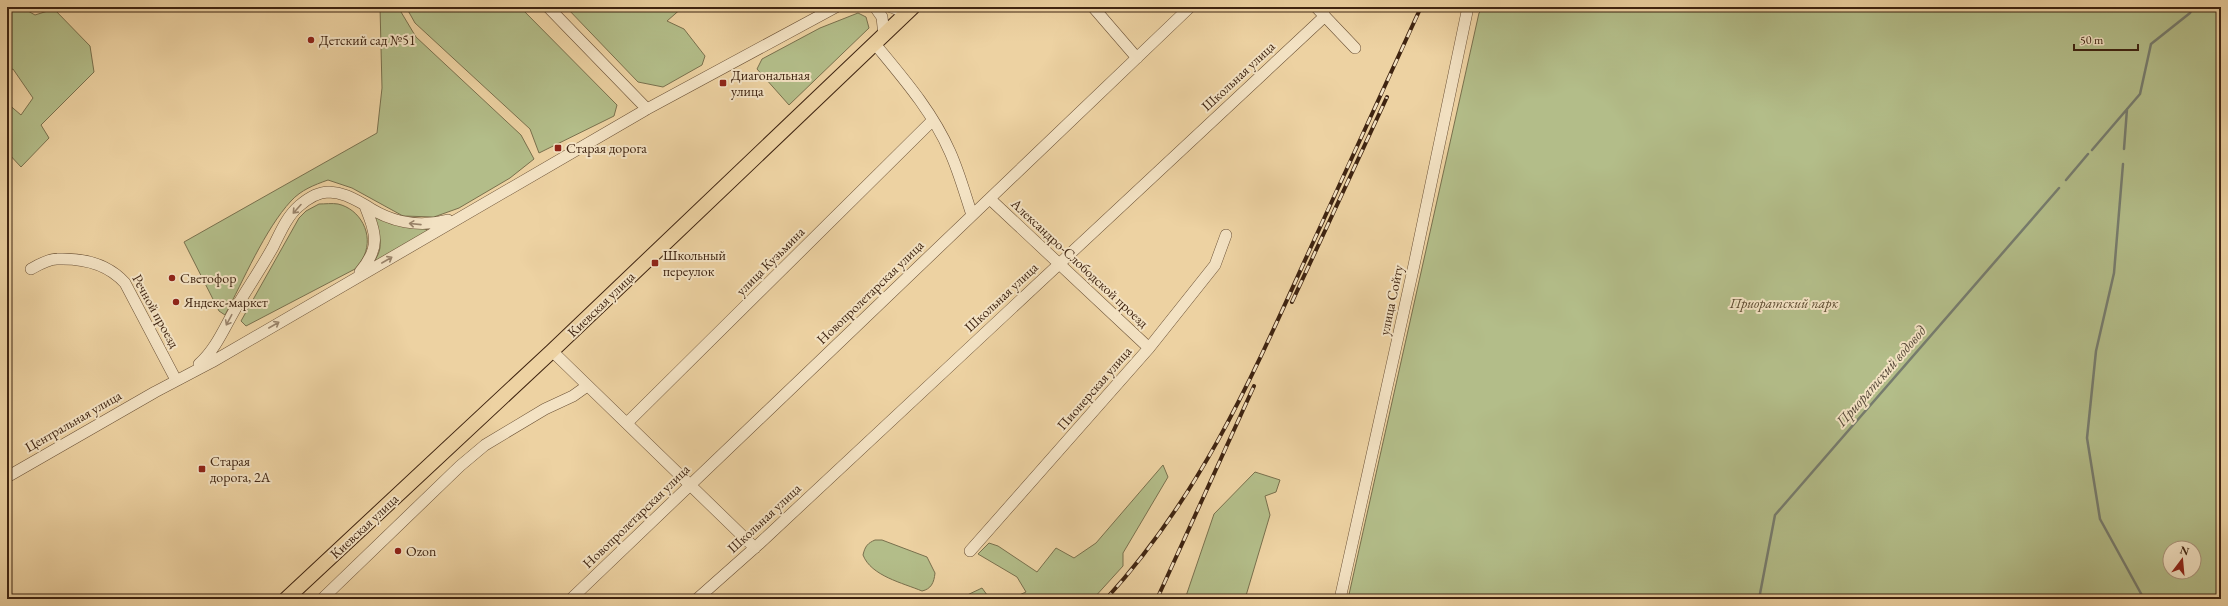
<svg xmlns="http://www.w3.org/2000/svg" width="2228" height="606" font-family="'EB Garamond',serif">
	<rect width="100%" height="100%" fill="#edd2a2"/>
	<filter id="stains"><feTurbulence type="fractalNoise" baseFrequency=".005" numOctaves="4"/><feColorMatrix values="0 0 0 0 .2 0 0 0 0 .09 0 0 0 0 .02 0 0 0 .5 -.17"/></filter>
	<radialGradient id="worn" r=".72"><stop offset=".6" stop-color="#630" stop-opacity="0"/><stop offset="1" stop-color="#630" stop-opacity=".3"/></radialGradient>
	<!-- green -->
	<path fill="#b3bd89" stroke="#79704d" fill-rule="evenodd" d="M 7,7 L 21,7 L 35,15 L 54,9 L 90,46 L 94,72 L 41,125 L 49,138 L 21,167 L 7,152 L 7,103 L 21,115 L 33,98 L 13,69 L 7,71 Z
		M 380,7 L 398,7 L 416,37 L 521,135 L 534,159 L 510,178 L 459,208 L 434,217 L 403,216 L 352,188 L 328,180 C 314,185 301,190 291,201 C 265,229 243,281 225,315 L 219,311 L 184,242 L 377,133 L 382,88 Z
		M 406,7 L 520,7 L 617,105 L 614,116 L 539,153 L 530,129 L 415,23 Z
		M 566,7 L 683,7 L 667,21 L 684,29 L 705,56 L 702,65 L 663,87 L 638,82 Z
		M 1485,7 L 2221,7 L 2221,599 L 1348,599 L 1479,13 ZM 2170,548 L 2194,548 L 2194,572 L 2170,572 Z
		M 858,13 L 866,17 L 869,28 L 789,105 L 757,69 L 762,59 L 820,28 Z
		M 319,204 C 325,204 332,203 338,204 C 360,209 374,234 364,256 C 362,260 358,265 355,269 L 246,326 L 241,321 L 299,218 L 306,211 Z
		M 376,215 L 426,229 L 428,232 L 373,263 C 390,240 371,231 376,215 Z
		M 1163,465 L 1168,477 L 1123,553 L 1123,566 L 1093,599 L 1010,599 L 1026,592 L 1017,577 L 978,554 L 989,543 L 998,546 L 1037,572 L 1056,548 L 1074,558 L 1096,543 Z
		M 1255,472 L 1280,480 L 1276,492 L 1265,496 L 1270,515 L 1245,599 L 1185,599 L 1214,514 Z
		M 875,540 L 882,540 L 927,557 L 935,573 C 934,583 931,589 922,591 C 903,583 871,576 863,555 C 865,546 868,543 875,540 Z
		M 982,588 L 990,599 L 964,599 L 963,597 Z"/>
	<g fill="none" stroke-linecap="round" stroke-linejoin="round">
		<!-- stream -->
		<path stroke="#767c6e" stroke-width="2.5" d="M 2124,149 L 2127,109
			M 2092,150 L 2140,94 L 2151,44 L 2190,13 L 2193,7
			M 2123,164 L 2114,273 L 2096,351 L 2087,438 L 2100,519 L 2144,599
			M 2066,180 L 2088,154
			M 1759,599 L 1775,515 L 2059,188"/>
		<defs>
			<path id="minor" d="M 548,7 L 647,109
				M 875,7 L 882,17 L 884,36
				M 891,7 L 907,13
				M 1093,7 L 1137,58
				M 1316,7 L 1355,48
				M 875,44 C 903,78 932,111 950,152 C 959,172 965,194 972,215
				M 990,199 L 1149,348
				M 31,269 C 38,265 48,259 57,259 C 82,258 108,264 125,283 L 176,380
				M 360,272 C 381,247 376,234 365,206
				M 552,351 L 755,548
				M 199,364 C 218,347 226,323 240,301 C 251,283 263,265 273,247 C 280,233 287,216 299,206 C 307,199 318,192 329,192 C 344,193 352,198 365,205 C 390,222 419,228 448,220
				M 627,423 L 933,120
				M 7,477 L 155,392 L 212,362 L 647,109 L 836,7
				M 970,551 L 1149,348 L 1215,265 L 1226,235
				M 322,599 L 460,466 L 485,445 L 545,409 L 573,396 L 587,386
				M 571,599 L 1190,7
				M 697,599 L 759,544 L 1325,16
				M 1340,599 L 1414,265 L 1468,7"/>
			<path id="major" d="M 286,599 L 552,351 L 913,7"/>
		</defs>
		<!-- minor casing -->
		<use href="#minor" stroke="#6a5035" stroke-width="12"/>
		<!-- major casing -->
		<use href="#major" stroke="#3f2411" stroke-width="16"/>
		<!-- minor -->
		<use href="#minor" stroke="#f3e2c3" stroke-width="11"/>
		<!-- major -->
		<use href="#major" stroke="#edd2a2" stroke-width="14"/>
		<defs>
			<path id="rail" d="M 1292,302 L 1387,97
				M 1106,599 C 1202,494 1253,375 1311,247 C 1347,167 1385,87 1421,7
				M 1157,599 L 1254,386"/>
		</defs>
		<!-- rail casing -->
		<use href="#rail" stroke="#3f2411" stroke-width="4"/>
		<!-- rail -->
		<use href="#rail" stroke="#f3e2c3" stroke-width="2.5" stroke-dasharray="8" stroke-linecap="butt"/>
	</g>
	<!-- one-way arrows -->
	<defs><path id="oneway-shaft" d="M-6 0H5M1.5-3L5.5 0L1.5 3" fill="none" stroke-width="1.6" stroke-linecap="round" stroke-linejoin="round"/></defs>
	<g stroke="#99836a">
		<use href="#oneway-shaft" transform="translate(297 209) rotate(132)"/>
		<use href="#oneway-shaft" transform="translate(415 224) rotate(-174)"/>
		<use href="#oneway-shaft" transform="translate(387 260) rotate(-30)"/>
		<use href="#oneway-shaft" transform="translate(229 320) rotate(118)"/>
		<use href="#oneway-shaft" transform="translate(274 325) rotate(-30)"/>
	</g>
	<!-- markers -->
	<g fill="#8f2418" stroke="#f3e2c3" stroke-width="1.5">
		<circle cx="311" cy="40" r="4"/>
		<rect x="719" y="79" width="8" height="8" rx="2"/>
		<rect x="554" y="144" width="8" height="8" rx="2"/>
		<rect x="651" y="259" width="8" height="8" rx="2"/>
		<circle cx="172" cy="278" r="4"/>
		<circle cx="176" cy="302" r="4"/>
		<rect x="198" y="465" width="8" height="8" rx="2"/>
		<circle cx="398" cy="551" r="4"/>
	</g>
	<g text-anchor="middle" stroke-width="4" stroke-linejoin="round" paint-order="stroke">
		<!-- poi labels -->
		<g font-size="14" fill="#3f2411" stroke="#f3e2c3" text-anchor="start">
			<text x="319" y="45">Детский сад №51</text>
			<text x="731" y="80">Диагональная<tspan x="731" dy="16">улица</tspan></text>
			<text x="566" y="153">Старая дорога</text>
			<text x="663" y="260">Школьный<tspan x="663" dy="16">переулок</tspan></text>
			<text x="180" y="283">Светофор</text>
			<text x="184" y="307">Яндекс-маркет</text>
			<text x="210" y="466">Старая<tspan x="210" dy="16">дорога, 2А</tspan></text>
			<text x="406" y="556">Ozon</text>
		</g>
		<!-- street labels -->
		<g font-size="14" fill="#3f2411" stroke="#f3e2c3">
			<text transform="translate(1238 76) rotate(-43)" y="5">Школьная улица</text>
			<text transform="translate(770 261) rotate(-45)" y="5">улица Кузьмина</text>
			<text transform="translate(1080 263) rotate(43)" y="5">Александро-Слободской проезд</text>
			<text transform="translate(870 292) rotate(-44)" y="5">Новопролетарская улица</text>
			<text transform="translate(1001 297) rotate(-43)" y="5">Школьная улица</text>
			<text transform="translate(1391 300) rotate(-78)" y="5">улица Сойту</text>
			<text transform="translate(601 304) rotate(-44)" y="5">Киевская улица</text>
			<text transform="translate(156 311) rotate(61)" y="5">Речной проезд</text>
			<text transform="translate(1094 388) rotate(-49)" y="5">Пионерская улица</text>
			<text transform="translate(73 421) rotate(-30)" y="5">Центральная улица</text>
			<text transform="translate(636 516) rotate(-44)" y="5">Новопролетарская улица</text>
			<text transform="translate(764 518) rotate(-43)" y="5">Школьная улица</text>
			<text transform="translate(364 526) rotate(-43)" y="5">Киевская улица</text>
		</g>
		<!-- park labels -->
		<g font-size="14" font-style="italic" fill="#5c4a2f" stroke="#f3e2c3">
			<text x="1784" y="308">Приоратский парк</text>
		</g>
		<!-- water labels -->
		<g font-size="15" font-style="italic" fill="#564838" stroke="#f3e2c3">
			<text transform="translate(1881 376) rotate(-49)" y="5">Приоратский водовод</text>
		</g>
	</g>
	<!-- margin -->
	<rect width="2228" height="606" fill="none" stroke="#edd2a2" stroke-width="24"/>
	<rect x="8" y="8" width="2212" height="590" fill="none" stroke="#3f2411" stroke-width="2"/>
	<rect x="12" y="12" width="2204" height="582" fill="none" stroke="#3f2411"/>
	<!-- north arrow -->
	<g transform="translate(2182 560) rotate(16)"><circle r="19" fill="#f3e2c3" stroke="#ab967c"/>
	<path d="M0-3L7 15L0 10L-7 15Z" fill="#8f2418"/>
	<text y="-6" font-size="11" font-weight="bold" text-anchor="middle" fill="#3f2411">N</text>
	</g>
	<!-- scale -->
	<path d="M2074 44v6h64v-6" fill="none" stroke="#3f2411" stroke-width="2"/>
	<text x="2080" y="44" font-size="12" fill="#3f2411" stroke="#f3e2c3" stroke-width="3" paint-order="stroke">50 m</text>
	<rect width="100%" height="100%" filter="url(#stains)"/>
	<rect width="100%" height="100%" fill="url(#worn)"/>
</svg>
